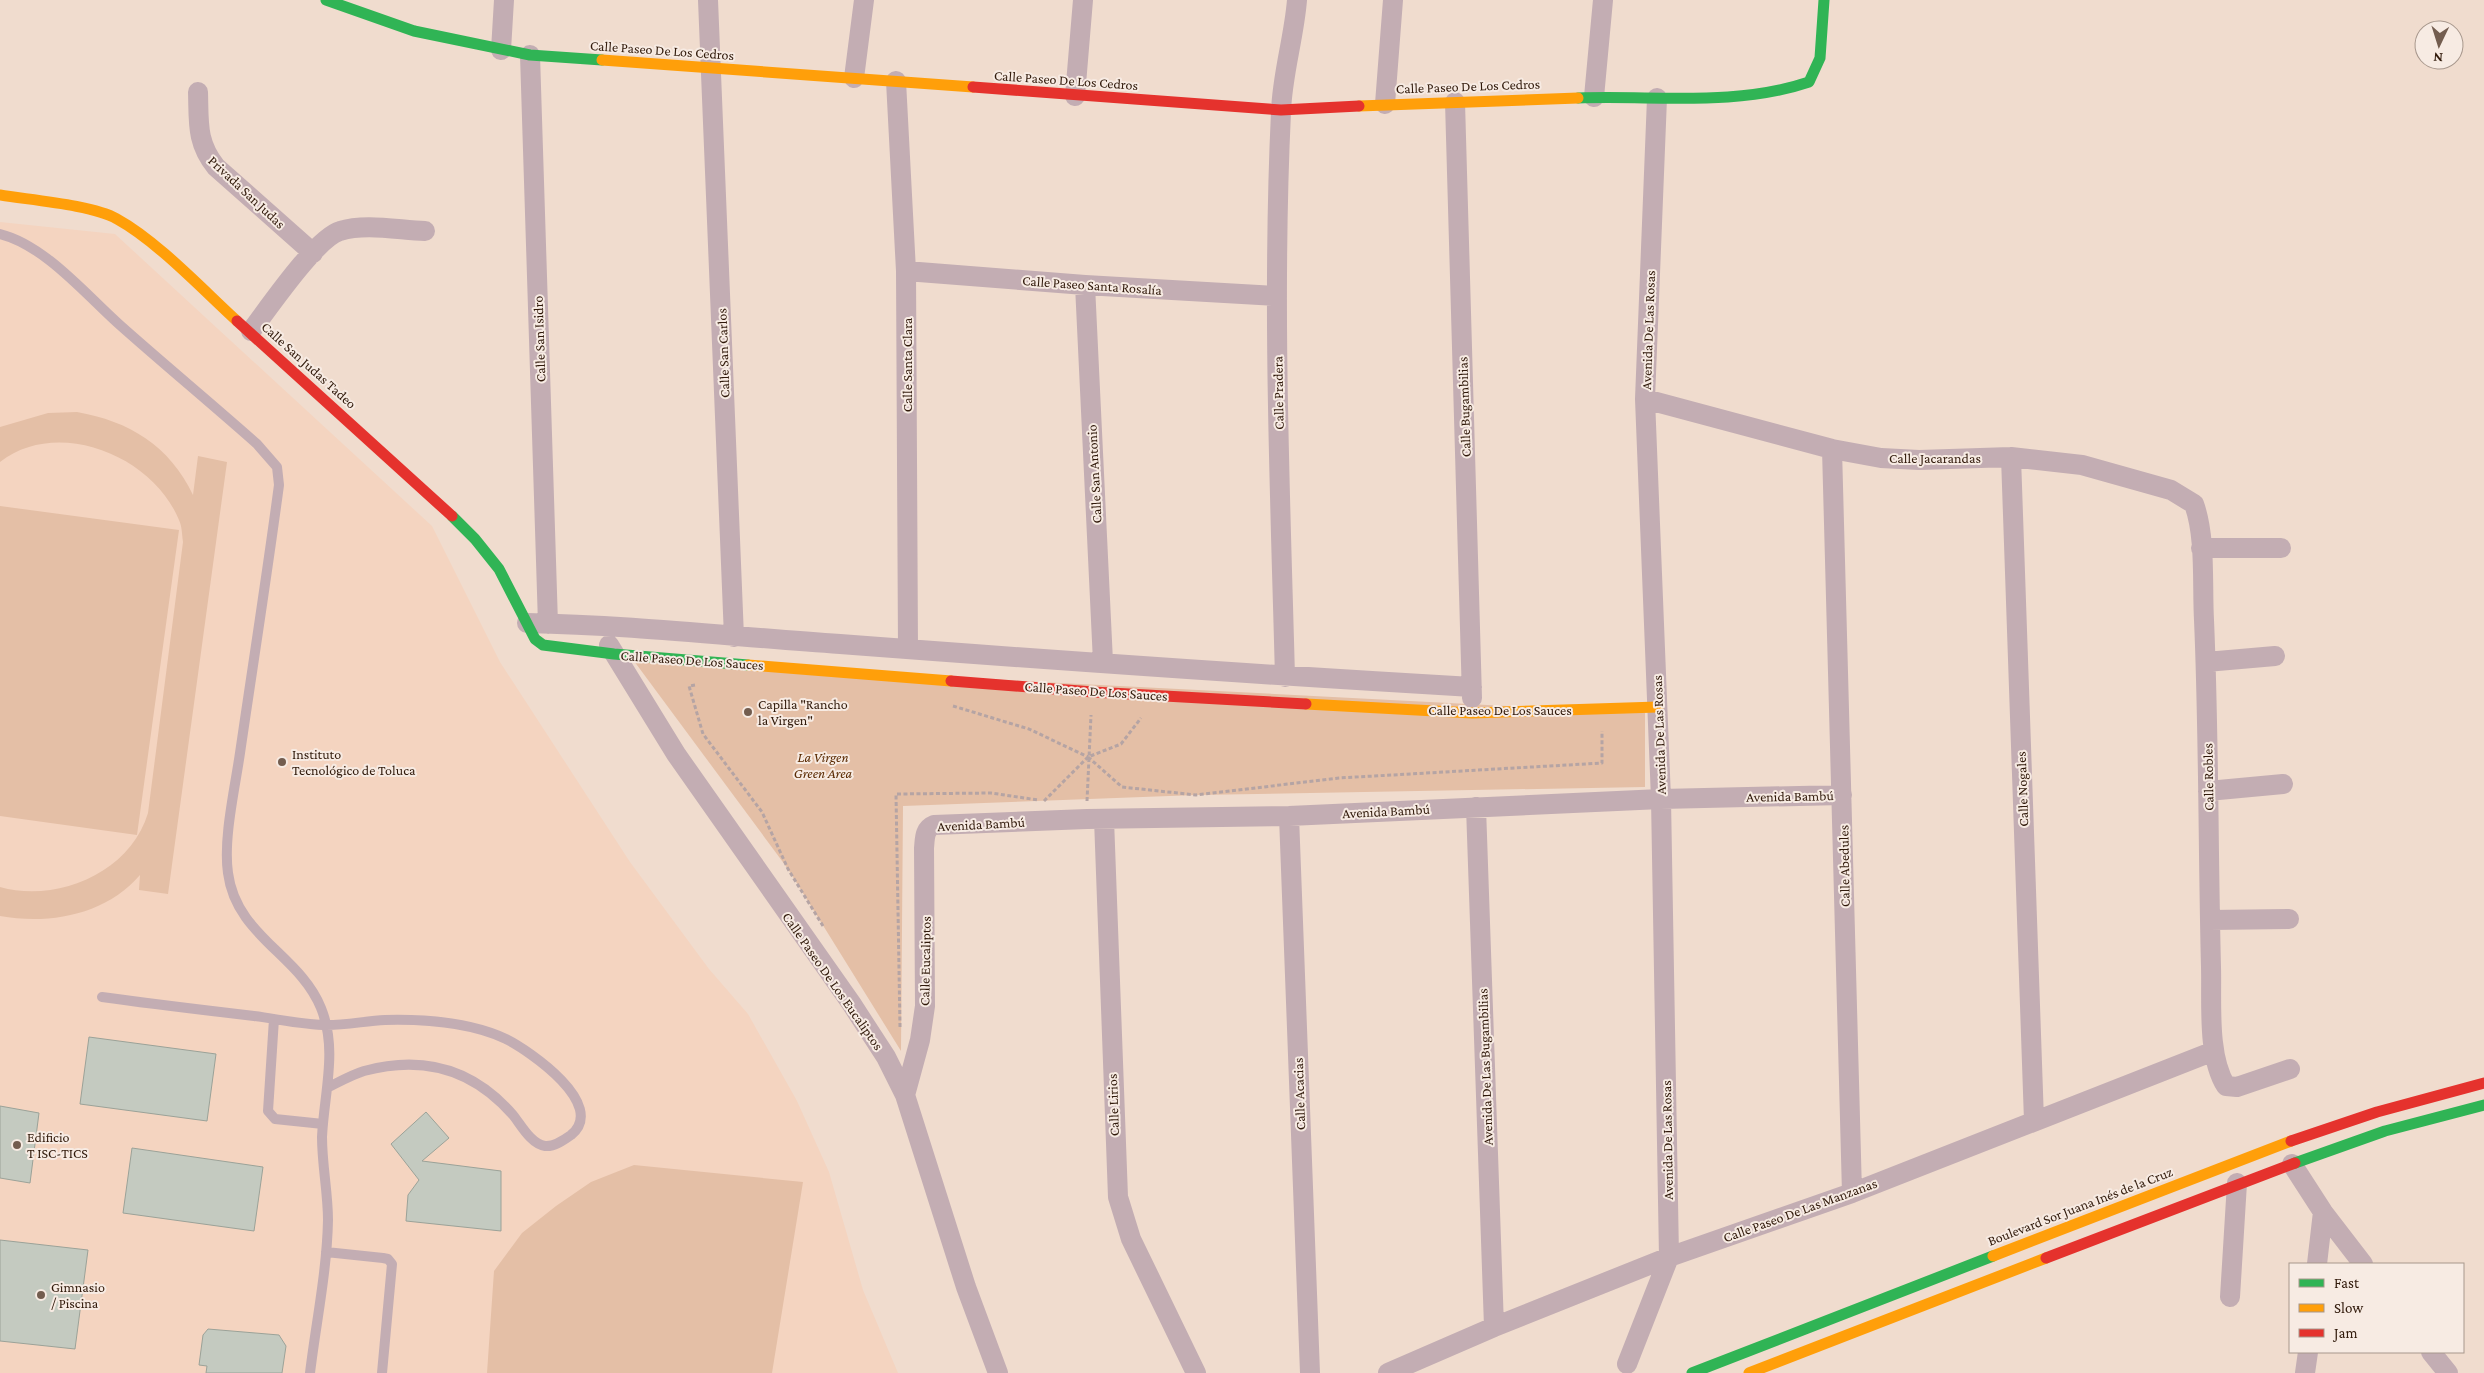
<svg xmlns="http://www.w3.org/2000/svg" width="2484" height="1373" font-family="'Crimson Pro',serif">
	<rect width="100%" height="100%" fill="#f0dcce"/>
	<!-- built -->
	<path fill="#f4d4c0" d="M 0,222 L 115,234 L 432,526 L 500,662 L 630,862 L 709,969 L 748,1014 L 797,1101 L 829,1172 L 863,1290 L 898,1373 L 0,1373 Z"/>
	<!-- green -->
	<path fill="#e4bfa6" d="M 77,412 C 129,421 170,446 193,495 L 198,456 L 227,462 L 168,894 L 139,890 L 140,875 C 106,915 49,925 0,916 L 0,887 C 57,903 130,873 148,813 L 183,542 C 182,535 182,526 179,520 C 153,456 58,417 0,462 L 0,427 L 48,413 Z
		M 0,506 L 179,530 L 137,835 L 0,816 Z
		M 634,661 L 1645,713 L 1645,787 L 1196,795 L 903,806 L 901,1051 L 788,869 Z
		M 634,1165 L 803,1182 L 772,1373 L 487,1373 L 494,1271 L 522,1233 L 556,1206 L 591,1182 Z"/>
	<!-- building -->
	<path fill="#c4cac0" stroke="#9ba298" d="M 89,1037 L 216,1054 L 207,1121 L 80,1104 Z
		M 0,1106 L 39,1113 L 30,1183 L 0,1178 Z
		M 426,1112 L 449,1138 L 422,1161 L 501,1171 L 501,1231 L 406,1221 L 408,1195 L 419,1180 L 391,1144 Z
		M 132,1148 L 263,1167 L 254,1231 L 123,1213 Z
		M 0,1240 L 88,1250 L 75,1349 L 0,1341 Z
		M 208,1329 L 279,1335 L 286,1346 L 282,1373 L 206,1373 L 207,1366 L 199,1365 L 203,1335 Z"/>
	<g fill="none" stroke-linecap="round" stroke-linejoin="round">
		<!-- path -->
		<path stroke="#b5a4a4" stroke-width="3" stroke-dasharray="4 2.5" stroke-linecap="butt" d="M 695,685 L 689,686 L 703,734 L 762,812 L 788,869 L 823,926
			M 953,706 L 1029,729 L 1088,757
			M 1088,757 L 1122,787 L 1196,795 L 1339,778 L 1602,763 L 1602,731
			M 1044,801 L 1088,757 L 1121,744 L 1141,718
			M 1087,801 L 1091,715
			M 900,1027 L 896,794 L 991,793 L 1038,800"/>
		<!-- lane -->
		<path stroke="#c3adb3" stroke-width="10" d="M 0,234 C 45,245 87,296 121,326 C 166,366 212,404 257,444 L 277,467 L 279,485 C 267,575 253,664 240,753 C 235,788 223,839 228,873 C 236,936 300,955 321,1008 C 338,1050 324,1093 322,1137 C 322,1165 328,1193 328,1220 C 327,1271 316,1323 310,1373
			M 102,997 C 152,1004 203,1010 254,1016 C 278,1019 303,1025 327,1025 C 346,1025 366,1021 385,1020 C 425,1019 470,1022 506,1039 C 530,1051 608,1105 571,1135 C 564,1140 554,1147 545,1146 C 531,1144 521,1125 513,1115 C 473,1069 423,1055 364,1071 C 351,1075 339,1082 327,1088
			M 274,1019 L 268,1111 L 275,1119 L 323,1124
			M 326,1252 L 383,1258 L 388,1259 L 392,1264 L 382,1373"/>
		<!-- street -->
		<path stroke="#c3adb3" stroke-width="20" d="M 708,0 L 734,637
			M 501,50 L 504,0
			M 530,55 L 548,624
			M 854,78 L 864,0
			M 896,81 L 906,271 L 908,649
			M 198,92 C 199,122 196,142 216,167 L 313,253
			M 1075,96 L 1083,0
			M 1594,97 L 1603,0
			M 1455,102 L 1472,698
			M 1385,104 L 1393,0
			M 906,271 L 1085,285 L 1277,296
			M 1085,285 L 1103,662
			M 251,331 C 268,309 316,238 340,231 C 365,223 398,230 425,231
			M 1645,399 L 1832,449 L 1881,458 L 1919,460 L 2011,457 L 2082,465 L 2171,490 L 2194,504 C 2206,537 2202,584 2204,620 C 2209,735 2208,851 2211,967 C 2212,1002 2207,1056 2226,1086 L 2237,1087 L 2290,1069
			M 1832,449 L 1852,1193
			M 2011,457 L 2034,1121
			M 2201,548 L 2281,548
			M 527,623 C 632,625 736,637 840,644 C 1051,660 1261,675 1472,687
			M 609,645 L 676,754 L 851,1003 L 886,1057 L 905,1095 L 966,1287 L 998,1373
			M 2206,662 L 2275,656
			M 1285,677 C 1280,489 1272,300 1281,112 C 1282,75 1294,38 1297,0
			M 2208,791 L 2283,784
			M 1476,807 L 1494,1327
			M 1289,816 L 1310,1373
			M 1104,819 L 1118,1197 L 1131,1239 L 1196,1373
			M 2210,920 L 2289,919
			M 905,1095 L 920,1040 L 925,1006 L 924,848 C 925,839 924,829 934,825 L 1087,819 L 1289,816 L 1661,799 L 1842,795
			M 2292,1164 L 2323,1212 L 2363,1264
			M 2317,1264 L 2323,1212
			M 2230,1297 L 2237,1183
			M 2431,1352 L 2448,1373
			M 1627,1364 L 1669,1257 L 1661,799 L 1645,399 L 1657,98
			M 1388,1373 L 1494,1327 L 1669,1257 L 1852,1193 L 2214,1051
			M 2305,1373 L 2308,1352"/>
		<!-- fast -->
		<path stroke="#30b455" stroke-width="11" d="M 326,0 L 414,31 L 530,55 L 602,60
			M 1578,98 C 1654,95 1735,107 1809,82 L 1820,58 L 1824,0
			M 452,516 L 475,539 L 499,569 L 535,639 L 543,645 L 614,654 L 748,665
			M 2295,1163 L 2385,1131 L 2484,1105
			M 1692,1373 L 1993,1256"/>
		<!-- slow -->
		<path stroke="#ff9f0a" stroke-width="11" d="M 602,60 L 973,87
			M 1359,106 L 1578,98
			M 0,195 C 30,200 93,205 117,219 C 157,241 202,289 237,321
			M 748,665 L 951,681
			M 1306,704 L 1472,713 L 1658,707
			M 1993,1256 L 2291,1141
			M 1749,1373 L 2046,1258"/>
		<!-- jam -->
		<path stroke="#e5322d" stroke-width="11" d="M 973,87 L 1281,110 L 1359,106
			M 237,321 L 452,516
			M 951,681 L 1093,692 L 1306,704
			M 2291,1141 L 2377,1112 L 2484,1083
			M 2046,1258 L 2295,1163"/>
	</g>
	<!-- markers -->
	<g fill="#735d4f" stroke="#f7ebe3" stroke-width="2">
		<circle cx="748" cy="712" r="5"/>
		<circle cx="282" cy="762" r="5"/>
		<circle cx="17" cy="1145" r="5"/>
		<circle cx="41" cy="1295" r="5"/>
	</g>
	<g text-anchor="middle" stroke-width="4" stroke-linejoin="round" paint-order="stroke">
		<!-- street labels -->
		<g font-size="14" fill="#30190a" stroke="#f7ebe3">
			<text transform="translate(662 50) rotate(4)" y="5">Calle Paseo De Los Cedros</text>
			<text transform="translate(1066 80) rotate(4)" y="5">Calle Paseo De Los Cedros</text>
			<text transform="translate(1468 86) rotate(-2)" y="5">Calle Paseo De Los Cedros</text>
			<text transform="translate(247 192) rotate(43)" y="5">Privada San Judas</text>
			<text transform="translate(1092 285) rotate(4)" y="5">Calle Paseo Santa Rosalía</text>
			<text transform="translate(1648 330) rotate(-88)" y="5">Avenida De Las Rosas</text>
			<text transform="translate(539 339) rotate(-92)" y="5">Calle San Isidro</text>
			<text transform="translate(723 353) rotate(-92)" y="5">Calle San Carlos</text>
			<text transform="translate(309 365) rotate(42)" y="5">Calle San Judas Tadeo</text>
			<text transform="translate(907 365) rotate(-90)" y="5">Calle Santa Clara</text>
			<text transform="translate(1278 393) rotate(-91)" y="5">Calle Pradera</text>
			<text transform="translate(1464 407) rotate(-92)" y="5">Calle Bugambilias</text>
			<text x="1935" y="463">Calle Jacarandas</text>
			<text transform="translate(1094 474) rotate(-93)" y="5">Calle San Antonio</text>
			<text transform="translate(692 660) rotate(4)" y="5">Calle Paseo De Los Sauces</text>
			<text transform="translate(1096 691) rotate(4)" y="5">Calle Paseo De Los Sauces</text>
			<text x="1500" y="715">Calle Paseo De Los Sauces</text>
			<text transform="translate(1659 735) rotate(-92)" y="5">Avenida De Las Rosas</text>
			<text transform="translate(2208 777) rotate(-91)" y="5">Calle Robles</text>
			<text transform="translate(2022 789) rotate(-92)" y="5">Calle Nogales</text>
			<text transform="translate(1790 796) rotate(-1)" y="5">Avenida Bambú</text>
			<text transform="translate(1386 811) rotate(-3)" y="5">Avenida Bambú</text>
			<text transform="translate(981 824) rotate(-3)" y="5">Avenida Bambú</text>
			<text transform="translate(1844 866) rotate(-91)" y="5">Calle Abedules</text>
			<text transform="translate(925 961) rotate(-89)" y="5">Calle Eucaliptos</text>
			<text transform="translate(833 981) rotate(55)" y="5">Calle Paseo De Los Eucaliptos</text>
			<text transform="translate(1485 1067) rotate(-92)" y="5">Avenida De Las Bugambilias</text>
			<text transform="translate(1299 1094) rotate(-92)" y="5">Calle Acacias</text>
			<text transform="translate(1113 1105) rotate(-92)" y="5">Calle Lirios</text>
			<text transform="translate(1667 1140) rotate(-91)" y="5">Avenida De Las Rosas</text>
			<text transform="translate(2080 1206) rotate(-21)" y="5">Boulevard Sor Juana Inés de la Cruz</text>
			<text transform="translate(1800 1210) rotate(-20)" y="5">Calle Paseo De Las Manzanas</text>
		</g>
		<!-- poi labels -->
		<g font-size="14" fill="#30190a" stroke="#f7ebe3" text-anchor="start">
			<text x="758" y="709">Capilla "Rancho<tspan x="758" dy="16">la Virgen"</tspan></text>
			<text x="292" y="759">Instituto<tspan x="292" dy="16">Tecnológico de Toluca</tspan></text>
			<text x="27" y="1142">Edificio<tspan x="27" dy="16">T ISC-TICS</tspan></text>
			<text x="51" y="1292">Gimnasio<tspan x="51" dy="16">/ Piscina</tspan></text>
		</g>
		<!-- park labels -->
		<g font-size="14" font-style="italic" fill="#592900" stroke="#f7ebe3">
			<text x="823" y="762">La Virgen<tspan x="823" dy="16">Green Area</tspan></text>
		</g>
	</g>
	<!-- legend -->
	<rect x="2289" y="1263" width="175" height="90" fill="#f7ebe3" stroke="#a7978c"/>
	<rect x="2299" y="1279" width="25" height="8" fill="#30b455" stroke="#a7978c"/>
	<text x="2334" y="1288" font-size="15" fill="#30190a">Fast</text>
	<rect x="2299" y="1304" width="25" height="8" fill="#ff9f0a" stroke="#a7978c"/>
	<text x="2334" y="1313" font-size="15" fill="#30190a">Slow</text>
	<rect x="2299" y="1329" width="25" height="8" fill="#e5322d" stroke="#a7978c"/>
	<text x="2334" y="1338" font-size="15" fill="#30190a">Jam</text>
	<!-- north arrow -->
	<g transform="translate(2439 45) rotate(184)"><circle r="24" fill="#f7ebe3" stroke="#a7978c"/>
	<path d="M0-4L9 19L0 12L-9 19Z" fill="#735d4f"/>
	<text y="-8" font-size="14" font-weight="bold" text-anchor="middle" fill="#30190a">N</text>
	</g>
</svg>
